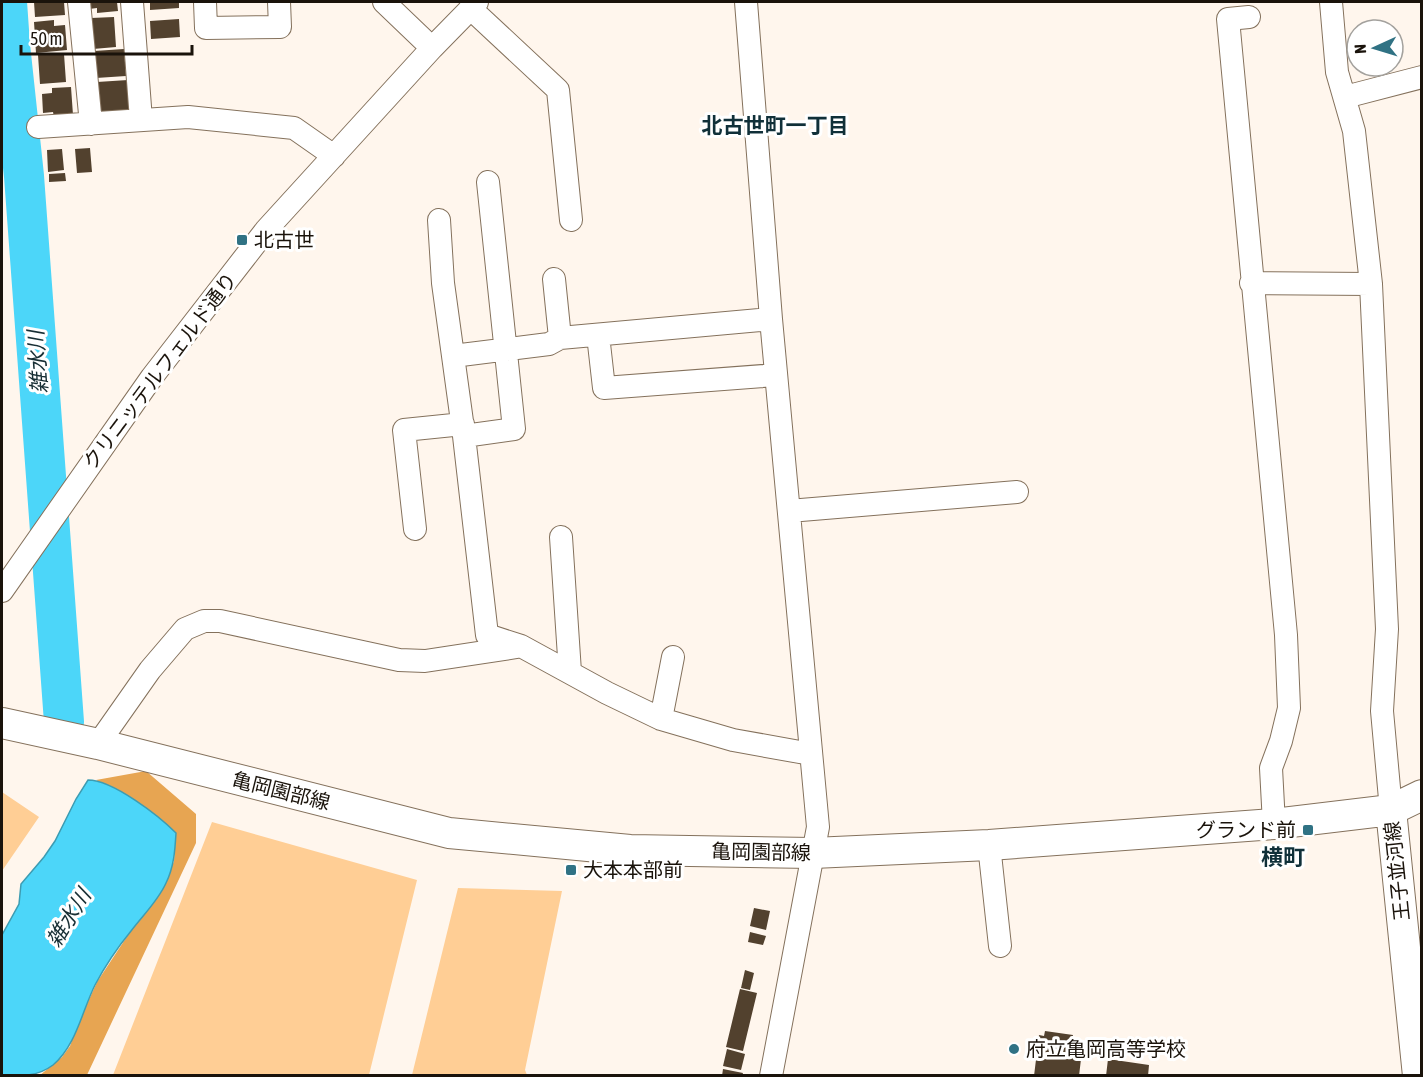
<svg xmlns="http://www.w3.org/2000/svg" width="1423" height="1077" font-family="'Asap Condensed','Noto Sans JP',sans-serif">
	<rect width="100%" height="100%" fill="#fff6ed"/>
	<!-- green -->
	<path fill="#ffce95" d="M 2,792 L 39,817 L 2,871 Z
		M 212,822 L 417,880 L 369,1075 L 113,1075 Z
		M 458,888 L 562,891 L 525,1070 L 527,1075 L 412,1075 Z"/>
	<!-- forest -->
	<path fill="#e7a552" d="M 146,771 L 196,814 L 196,843 L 87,1075 L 39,1076 L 62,1057 L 70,1046 L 77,1026 L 97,982 L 130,932 L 157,898 L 166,883 L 174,861 L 176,833 L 129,797 L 96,780 Z"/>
	<!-- water -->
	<path fill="#4cd6f9" stroke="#3d9cb2" stroke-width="1.5" d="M 88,780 C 113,780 159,816 176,833 C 175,850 174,867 166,883 C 158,901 143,915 131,931 C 118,947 105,966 95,985 C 82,1011 76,1046 53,1065 C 37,1077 22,1076 2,1075 L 2,935 L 19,904 L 21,884 L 44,857 L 55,841 L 76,799 Z"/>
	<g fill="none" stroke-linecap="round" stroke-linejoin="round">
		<!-- stream -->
		<path stroke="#3d9cb2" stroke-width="7" d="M 2,53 L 10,45"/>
		<!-- river -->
		<path stroke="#4cd6f9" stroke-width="40" d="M 7,2 L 10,45 L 24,176 L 64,722"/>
	</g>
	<!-- building -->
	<path fill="#52412e" d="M 34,2 L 64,2 L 65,15 L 35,17 Z
		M 88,2 L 117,2 L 118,11 L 97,13 L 97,8 L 89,9 Z
		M 150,2 L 179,2 L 179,8 L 150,10 Z
		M 114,17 L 116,47 L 93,49 L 91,18 Z
		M 179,19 L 180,37 L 151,39 L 150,21 Z
		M 54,20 L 54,26 L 65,25 L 67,50 L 36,53 L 34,22 Z
		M 124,49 L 126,76 L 96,78 L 94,51 Z
		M 64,54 L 66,82 L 40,84 L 38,55 Z
		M 128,80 L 130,110 L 99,112 L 97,82 Z
		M 71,87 L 73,115 L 54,117 L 53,112 L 43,113 L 42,94 L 52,93 L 52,88 Z
		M 90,148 L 92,172 L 77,173 L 75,149 Z
		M 62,149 L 64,170 L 48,172 L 47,150 Z
		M 65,173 L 66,181 L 49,182 L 49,174 Z
		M 754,908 L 770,911 L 766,930 L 750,926 Z
		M 750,932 L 766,936 L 763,945 L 748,942 Z
		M 745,970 L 754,973 L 750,990 L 741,988 Z
		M 740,989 L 757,993 L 743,1051 L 726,1047 Z
		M 1045,1031 L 1073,1035 L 1072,1040 L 1083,1042 L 1079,1076 L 1034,1076 L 1039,1035 L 1044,1036 Z
		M 727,1049 L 745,1054 L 741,1070 L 723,1066 Z
		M 1108,1059 L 1149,1065 L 1148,1076 L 1106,1076 Z
		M 723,1069 L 743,1073 L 742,1076 L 722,1076 Z"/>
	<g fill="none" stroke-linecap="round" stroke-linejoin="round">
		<defs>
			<path id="minor" d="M 79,2 L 91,124
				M 132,2 L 141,120
				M 205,2 L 206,28 L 280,27 L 279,2
				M 384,2 L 432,48
				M 746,2 L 771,319 L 818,827 L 771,1076
				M 1331,2 L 1337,72 L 1354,131 L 1371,284 L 1387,629 L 1382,711 L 1391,810
				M 470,8 L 558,90 L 571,220
				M 1249,17 L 1228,19 L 1286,635 L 1289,708 L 1281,741 L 1271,768 L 1274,824
				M 1345,97 L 1422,77
				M 38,127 L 188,117 L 294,128 L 334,156
				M 439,220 L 443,283 L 464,436 L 487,635 L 521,646 L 607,693 L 661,719 L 733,740 L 811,754
				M 554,279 L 560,338
				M 1251,283 L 1371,284
				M 598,335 L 604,388 L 776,375
				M 453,356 L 549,344 L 560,338 L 771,319
				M 464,436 L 514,429 L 488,182
				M 789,511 L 1017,492
				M 415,529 L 404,430 L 463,424
				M 561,537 L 570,672
				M 2,591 L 152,377 L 266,230 L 432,48 L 477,2
				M 661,719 L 673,657
				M 98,744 L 150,670 L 185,629 L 204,621 L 220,621 L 399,660 L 425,661 L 517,647
				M 989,845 L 1000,946"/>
			<path id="major" d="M 2,723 L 98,744 L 449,833 L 630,850 L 813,853 L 989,845 L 1274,824 L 1391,810 L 1422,795
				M 1391,810 L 1418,1076"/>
		</defs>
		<!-- minor casing -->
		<use href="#minor" stroke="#84715c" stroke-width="24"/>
		<!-- major casing -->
		<use href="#major" stroke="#84715c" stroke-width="32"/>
		<!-- minor -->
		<use href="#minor" stroke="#fff" stroke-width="22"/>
		<!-- major -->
		<use href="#major" stroke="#fff" stroke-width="30"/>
	</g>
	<!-- markers -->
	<g fill="#307284" stroke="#fff" stroke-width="2">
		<rect x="236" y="234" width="12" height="12" rx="3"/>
		<rect x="1302" y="824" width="12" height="12" rx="3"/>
		<rect x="565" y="864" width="12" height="12" rx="3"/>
		<circle cx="1014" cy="1049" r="6"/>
	</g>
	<g text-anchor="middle" stroke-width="6" stroke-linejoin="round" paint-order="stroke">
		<!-- poi labels -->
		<g font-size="20" fill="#1a130b" stroke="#fff" text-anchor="start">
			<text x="254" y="247">北古世</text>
			<text x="1296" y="837" text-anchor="end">グランド前</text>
			<text x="583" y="877">大本本部前</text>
			<text x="1026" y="1056">府立亀岡高等学校</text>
		</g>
		<!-- street labels -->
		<g font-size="20" fill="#1a130b" stroke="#fff">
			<text transform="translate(160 371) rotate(-53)" y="7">クリニッテルフェルド通り</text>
			<text transform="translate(281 791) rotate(14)" y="7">亀岡園部線</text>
			<text transform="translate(761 852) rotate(1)" y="7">亀岡園部線</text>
			<text transform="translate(1397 871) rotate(-96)" y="7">王子並河線</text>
		</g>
		<!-- neighbourhood labels -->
		<g font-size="21" font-weight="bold" fill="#103039" stroke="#fff">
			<text x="775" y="133">北古世町一丁目</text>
		</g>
		<!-- water labels -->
		<g font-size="21" font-style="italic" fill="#172e34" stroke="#fff">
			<text transform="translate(38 362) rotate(-94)" y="7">雑水川</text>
			<text transform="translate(69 918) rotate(-58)" y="7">雑水川</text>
		</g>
		<!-- quarter labels -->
		<g font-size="22" font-weight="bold" fill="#103039" stroke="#fff">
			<text x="1283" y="865">横町</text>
		</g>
	</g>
	<!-- border -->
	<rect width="1423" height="1077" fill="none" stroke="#1a130b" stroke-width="6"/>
	<!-- north arrow -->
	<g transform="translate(1375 48) rotate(266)"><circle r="28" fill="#ffffff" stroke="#a3a19d" stroke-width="1.5"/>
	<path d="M0-4.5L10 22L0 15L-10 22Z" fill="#307284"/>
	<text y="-9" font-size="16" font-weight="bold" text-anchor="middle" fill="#1a130b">N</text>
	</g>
	<!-- scale -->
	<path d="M21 45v9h171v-9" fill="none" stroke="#1a130b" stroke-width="3"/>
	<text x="30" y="45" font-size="18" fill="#1a130b" stroke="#ffffff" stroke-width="4.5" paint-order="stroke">50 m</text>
</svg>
